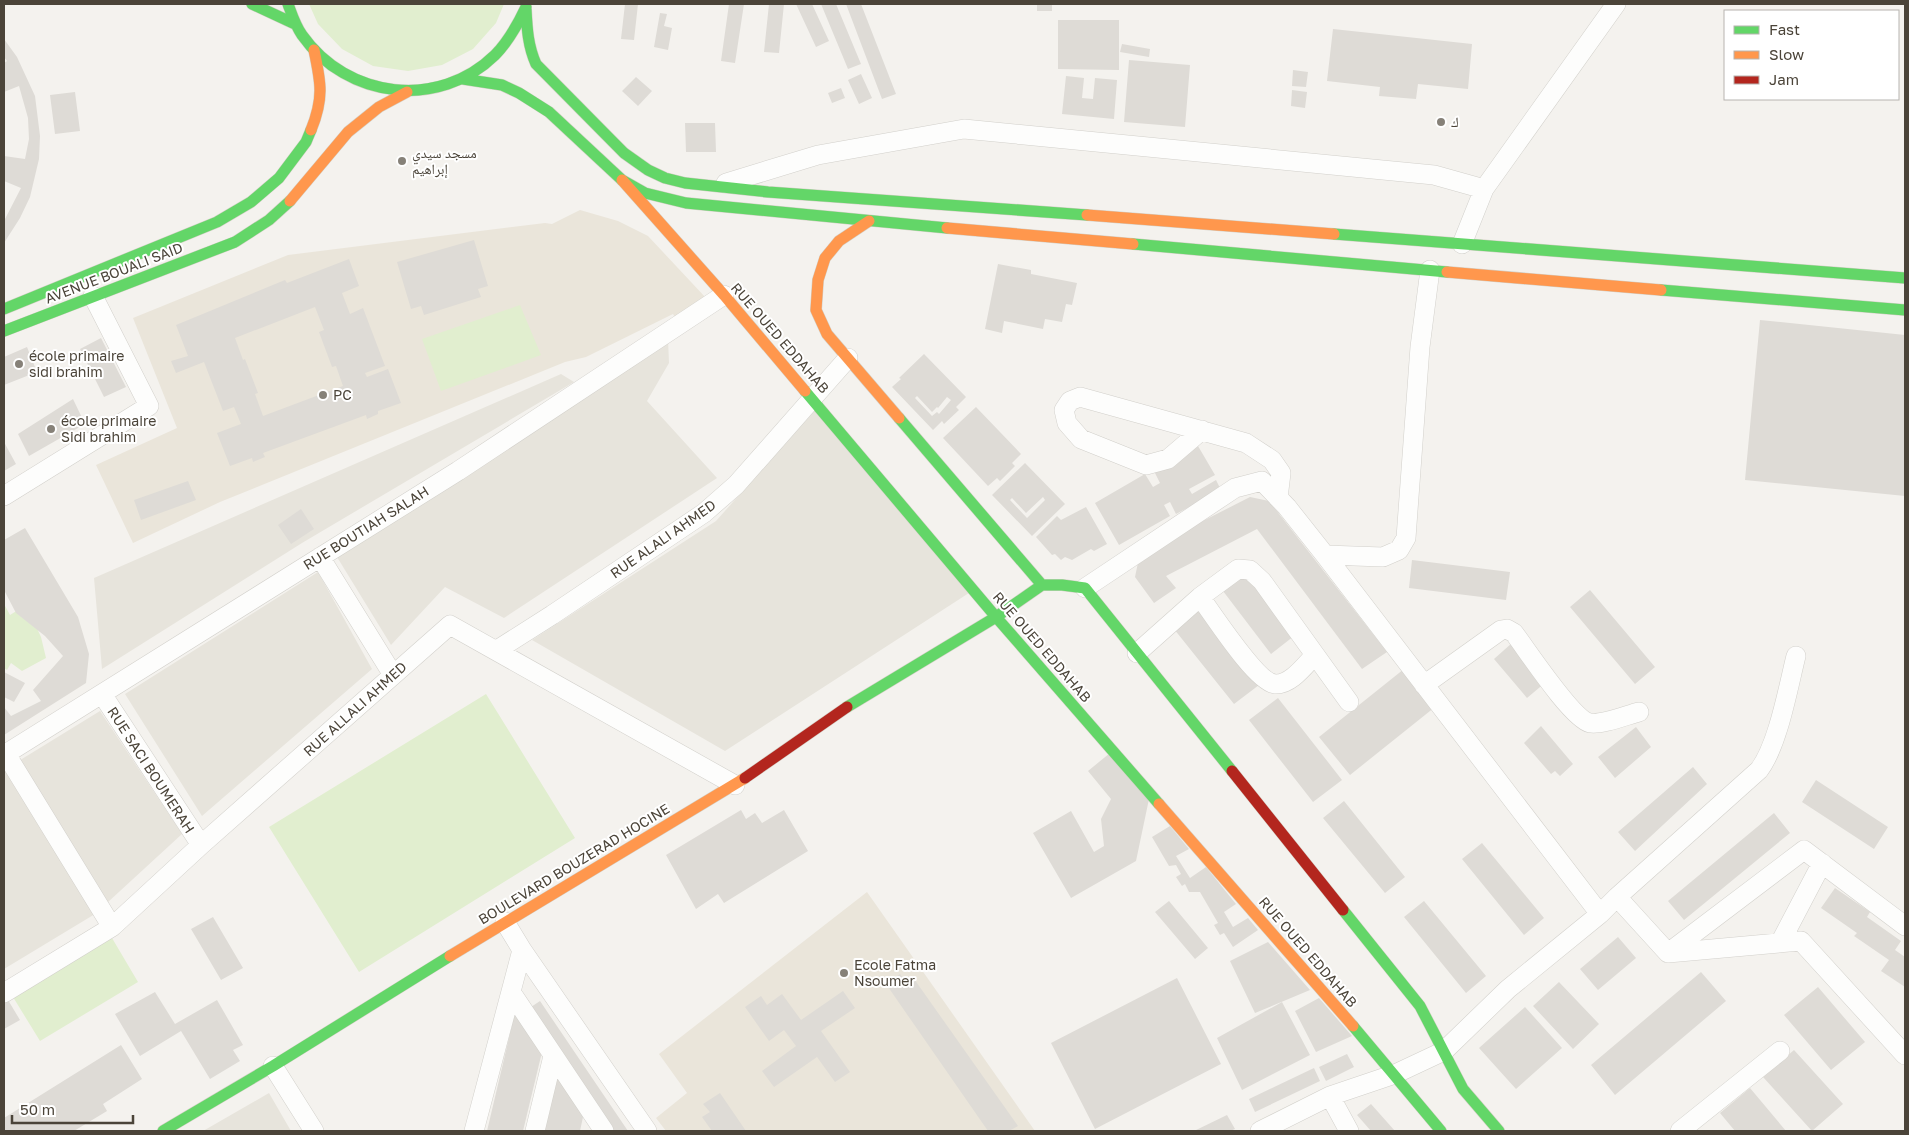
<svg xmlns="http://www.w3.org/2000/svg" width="1909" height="1135" font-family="'Golos Text','Noto Naskh Arabic',sans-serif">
	<rect width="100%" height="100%" fill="#f4f2ee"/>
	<!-- residential -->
	<path fill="#e7e4dc" d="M 668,339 L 669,363 L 647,401 L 717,478 L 504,618 L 445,587 L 391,645 L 337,557 Z
		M 561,374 L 574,382 L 302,543 L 102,669 L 94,578 Z
		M 817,408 L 972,591 L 725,751 L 532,640 L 716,521 Z
		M 318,572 L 372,669 L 202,816 L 125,694 Z
		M 100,711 L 182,834 L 95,914 L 4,969 L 4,770 Z
		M 269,1093 L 291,1131 L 203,1131 Z"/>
	<!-- education -->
	<path fill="#eae5da" d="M 580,210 L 618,221 L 648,236 L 706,298 L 679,324 L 673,314 L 586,357 L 565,362 L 220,502 L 133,543 L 96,465 L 177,428 L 133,318 L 288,255 L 545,223 L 552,224 Z
		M 867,892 L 1035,1131 L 666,1131 L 656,1118 L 687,1093 L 659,1054 Z"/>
	<!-- green -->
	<path fill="#e1eecf" d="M 309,4 L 504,4 L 496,23 L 473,49 L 442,65 L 408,71 L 373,66 L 342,49 L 318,24 Z
		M 520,305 L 541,355 L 441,391 L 422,339 Z
		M 4,604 L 10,615 L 26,605 L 41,637 L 46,658 L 22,671 L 11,663 L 7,670 L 4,668 Z
		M 486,694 L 575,838 L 359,972 L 269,827 Z
		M 112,938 L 138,982 L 40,1041 L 13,997 Z"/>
	<!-- building -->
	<path fill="#dedbd6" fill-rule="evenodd" d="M 625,4 L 638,4 L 634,40 L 621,39 Z
		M 729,4 L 744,4 L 735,63 L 721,61 Z
		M 769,4 L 784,4 L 779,53 L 764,52 Z
		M 796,4 L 812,4 L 829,41 L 816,47 Z
		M 821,4 L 836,4 L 861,64 L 848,69 Z
		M 846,4 L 861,4 L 896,94 L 882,99 Z
		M 1037,4 L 1052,4 L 1052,11 L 1037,11 Z
		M 660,13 L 667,14 L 664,26 L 672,28 L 668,50 L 654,47 Z
		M 1058,20 L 1119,20 L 1119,70 L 1058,69 Z
		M 1333,29 L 1472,44 L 1468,89 L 1418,84 L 1416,99 L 1379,96 L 1380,87 L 1327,81 Z
		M 4,39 L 17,57 L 35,96 L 40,136 L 39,159 L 30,197 L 20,218 L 4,243 L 4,221 L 21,188 L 4,181 L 4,156 L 25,159 L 29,139 L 28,118 L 19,86 L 4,92 L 4,63 L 7,61 L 4,57 Z
		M 1122,44 L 1150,49 L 1149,57 L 1120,52 Z
		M 1129,60 L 1190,65 L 1185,127 L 1124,122 Z
		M 1293,70 L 1308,72 L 1306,87 L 1292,86 Z
		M 861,74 L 872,98 L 859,104 L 848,80 Z
		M 1066,76 L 1084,78 L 1082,98 L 1093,99 L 1095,78 L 1117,80 L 1114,119 L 1062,114 Z
		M 636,77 L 652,91 L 638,106 L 622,91 Z
		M 841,88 L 845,98 L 832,103 L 828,93 Z
		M 1292,90 L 1307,92 L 1305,108 L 1291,106 Z
		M 75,92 L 80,131 L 55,134 L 50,95 Z
		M 685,123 L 715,123 L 716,152 L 686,152 Z
		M 474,240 L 488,286 L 478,289 L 481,297 L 424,315 L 421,306 L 411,309 L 397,262 Z
		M 349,259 L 359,286 L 342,293 L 350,314 L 363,308 L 385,366 L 365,373 L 367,377 L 388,369 L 401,403 L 378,411 L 378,414 L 367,419 L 366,415 L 263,453 L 265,457 L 253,462 L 252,458 L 230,466 L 217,433 L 241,424 L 234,407 L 223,411 L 204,362 L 176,373 L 171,361 L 188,356 L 176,325 L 285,280 L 287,283 ZM 315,307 L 324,330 L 319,332 L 332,367 L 336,366 L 343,386 L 263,416 L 255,394 L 258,393 L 245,359 L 243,360 L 235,338 Z
		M 998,264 L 1031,270 L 1031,274 L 1077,283 L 1072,305 L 1066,304 L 1062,322 L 1045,319 L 1043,329 L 1004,321 L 1002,333 L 985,329 Z
		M 1760,320 L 1905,335 L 1905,496 L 1745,480 Z
		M 101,338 L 126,387 L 104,397 L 80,349 Z
		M 27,347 L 37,372 L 4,385 L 4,357 Z
		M 924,354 L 966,397 L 956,407 L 959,410 L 944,424 L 942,421 L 933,430 L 892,387 L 901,379 L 899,378 ZM 917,396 L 932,412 L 937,407 L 938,408 L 947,397 L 951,400 L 939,414 L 937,412 L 932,416 L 915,398 Z
		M 73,399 L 85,424 L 29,456 L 18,434 Z
		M 976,407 L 1021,454 L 1012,463 L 1015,466 L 1000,481 L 997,478 L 988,486 L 943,438 Z
		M 4,442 L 16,464 L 4,471 Z
		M 1198,446 L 1215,475 L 1189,489 L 1192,494 L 1216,480 L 1221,490 L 1176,514 L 1170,502 L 1164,505 L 1170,516 L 1119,545 L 1095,503 L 1145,474 L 1153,487 L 1160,483 L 1154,471 Z
		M 1025,463 L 1065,504 L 1032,536 L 992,495 ZM 1043,497 L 1045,500 L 1027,518 L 1010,500 L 1012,498 L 1026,513 Z
		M 188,481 L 196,500 L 141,520 L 134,500 Z
		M 1250,497 L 1269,501 L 1387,652 L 1362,669 L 1257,529 L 1166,576 L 1176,588 L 1154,603 L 1135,577 L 1140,553 Z
		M 1086,507 L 1107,544 L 1094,551 L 1091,549 L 1072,560 L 1065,557 L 1061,560 L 1055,554 L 1052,555 L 1036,537 L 1057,516 L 1061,520 Z
		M 301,509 L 314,529 L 291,544 L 278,525 Z
		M 25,528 L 78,617 L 89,654 L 86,683 L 4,735 L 4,707 L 11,716 L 41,701 L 33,690 L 63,656 L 45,636 L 16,613 L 4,590 L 4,540 Z
		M 1412,560 L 1510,572 L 1506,600 L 1409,588 Z
		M 1246,574 L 1294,636 L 1271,654 L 1223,591 Z
		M 1590,590 L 1655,667 L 1635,684 L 1570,607 Z
		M 1199,609 L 1259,685 L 1234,704 L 1174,629 Z
		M 1512,643 L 1546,682 L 1527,698 L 1494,659 Z
		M 1404,669 L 1435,707 L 1350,775 L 1319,737 Z
		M 4,672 L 25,683 L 14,702 L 4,697 Z
		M 1278,698 L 1342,780 L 1313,802 L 1249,720 Z
		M 1541,726 L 1573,764 L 1560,776 L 1555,771 L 1551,774 L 1524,743 Z
		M 1636,727 L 1651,747 L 1615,778 L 1598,757 Z
		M 1110,753 L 1149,799 L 1136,861 L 1071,898 L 1033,833 L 1071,811 L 1094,852 L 1104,846 L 1101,819 L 1111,799 L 1088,771 Z
		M 1693,767 L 1707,784 L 1635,851 L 1618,832 Z
		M 1816,780 L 1888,827 L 1874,849 L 1802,802 Z
		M 1344,801 L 1405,877 L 1385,893 L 1323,818 Z
		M 741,810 L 746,819 L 755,813 L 762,823 L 784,810 L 808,851 L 724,903 L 718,894 L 696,909 L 666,855 Z
		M 1774,813 L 1790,833 L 1684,920 L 1668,901 Z
		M 1170,826 L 1189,849 L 1176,856 L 1190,878 L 1206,867 L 1236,904 L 1224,912 L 1233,927 L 1248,918 L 1258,930 L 1233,947 L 1224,933 L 1220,935 L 1214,925 L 1218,923 L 1200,892 L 1189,892 L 1185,884 L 1182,886 L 1176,877 L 1181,874 L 1176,865 L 1169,866 L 1152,837 Z
		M 1482,843 L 1544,918 L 1524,935 L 1462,859 Z
		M 1835,888 L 1870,912 L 1867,917 L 1901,941 L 1895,950 L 1905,957 L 1905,987 L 1881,971 L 1889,960 L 1854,936 L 1857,933 L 1821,908 Z
		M 1169,901 L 1208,948 L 1195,959 L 1155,912 Z
		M 1424,901 L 1486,976 L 1466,993 L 1404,917 Z
		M 213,917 L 243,968 L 221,980 L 191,929 Z
		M 1618,937 L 1636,958 L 1598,990 L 1580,969 Z
		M 1268,942 L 1310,990 L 1255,1013 L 1230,961 Z
		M 1701,972 L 1726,1001 L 1615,1095 L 1591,1065 Z
		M 900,974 L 905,981 L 912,976 L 1018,1126 L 1009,1131 L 988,1131 L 886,984 Z
		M 1177,978 L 1221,1064 L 1095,1129 L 1051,1043 Z
		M 1559,982 L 1599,1024 L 1573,1049 L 1533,1006 Z
		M 1818,987 L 1865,1042 L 1831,1070 L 1784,1015 Z
		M 843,991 L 855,1008 L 821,1031 L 850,1072 L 835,1082 L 817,1057 L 774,1087 L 762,1071 L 796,1046 L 784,1030 L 769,1041 L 745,1007 L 761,996 L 767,1005 L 782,994 L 801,1020 Z
		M 155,992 L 175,1024 L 217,1000 L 243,1045 L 233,1050 L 240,1061 L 210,1079 L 181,1031 L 140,1056 L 115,1014 Z
		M 1319,998 L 1352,1036 L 1316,1052 L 1295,1011 Z
		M 8,1000 L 20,1020 L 4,1029 L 4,1002 Z
		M 540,1001 L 628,1131 L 607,1131 L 525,1011 Z
		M 1282,1002 L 1310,1055 L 1242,1090 L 1217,1038 Z
		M 517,1004 L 542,1052 L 523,1131 L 487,1131 Z
		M 1525,1007 L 1562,1048 L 1516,1089 L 1479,1048 Z
		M 121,1045 L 142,1079 L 103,1104 L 107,1111 L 74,1131 L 4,1131 L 4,1118 Z
		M 1794,1050 L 1843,1104 L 1812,1131 L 1763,1077 Z
		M 1347,1054 L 1354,1067 L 1326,1081 L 1319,1067 Z
		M 558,1068 L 583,1117 L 580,1131 L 544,1131 Z
		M 1314,1068 L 1320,1081 L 1255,1112 L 1249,1099 Z
		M 1750,1088 L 1786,1131 L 1735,1131 L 1720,1113 Z
		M 720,1093 L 746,1131 L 712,1131 L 702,1117 L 710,1112 L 703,1104 Z
		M 1371,1104 L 1395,1131 L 1371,1131 L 1357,1115 Z
		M 1227,1115 L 1235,1129 L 1230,1131 L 1194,1131 Z"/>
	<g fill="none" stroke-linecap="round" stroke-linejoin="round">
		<defs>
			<path id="street" d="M 726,183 L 818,155 L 964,129 L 1434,175 L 1484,189
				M 1462,244 L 1484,189 L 1616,4
				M 1202,430 L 1168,459 L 1146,465 L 1081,439 L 1067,423 L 1064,410 L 1070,401 L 1080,397 L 1246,443 L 1272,460 L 1281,473 L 1278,498
				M 4,496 L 149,406 L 93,296
				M 1325,555 L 1383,557 L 1399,550 L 1406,538 L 1420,347 L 1430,270
				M 320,557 L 393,675
				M 1085,588 L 1235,488 L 1262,481 L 1287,507 L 1325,555 L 1600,914
				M 1200,597 C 1213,614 1256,682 1275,684 C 1291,685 1305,665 1315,655
				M 497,650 L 552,615 L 704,513 L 736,485 L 848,358
				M 1137,653 L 1200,597 L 1238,569 L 1250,570 L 1262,581 L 1349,702
				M 1424,685 L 1501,630 L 1507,629 L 1514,633 C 1527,650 1572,719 1590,723 C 1602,725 1627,715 1639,712
				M 102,694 L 201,845
				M 6,754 L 112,927
				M 4,755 L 458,471 L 724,295
				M 1617,897 L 1759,770 C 1778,745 1788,688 1796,656
				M 1780,943 L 1822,863
				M 522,950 L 647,1131
				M 1668,953 L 1804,850 L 1905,926
				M 511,992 L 604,1131
				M 4,993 L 112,927 L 201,845 L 450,625 L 735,785
				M 273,1066 L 314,1131
				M 1330,1096 L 1349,1131
				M 474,1131 L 522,950 L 505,922
				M 535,1131 L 553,1056
				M 1260,1131 L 1330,1096 L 1395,1074 L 1444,1051 L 1508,989 L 1600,914 L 1617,897 L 1668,953 L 1801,941 L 1905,1055
				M 1680,1131 L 1780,1051"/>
			<path id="fast" d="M 252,4 L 295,24
				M 288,4 C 292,15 295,25 302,35 C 347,99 439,110 495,55 C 509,41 518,24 526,7
				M 526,9 C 527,29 528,46 536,64 L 624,153 L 648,170 L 665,178 L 685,183 L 768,192 L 1087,215
				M 463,79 L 502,85 L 519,93 L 549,112 L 622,180 L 645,193 L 686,203 L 947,228
				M 1334,234 L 1905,278
				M 1133,244 L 1447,272
				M 1661,290 L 1905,310
				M 4,309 L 217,222 L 251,202 L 279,178 L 306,142 L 311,130
				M 4,331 L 235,242 L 269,220 L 290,201
				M 805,391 L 996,617 L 1159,804
				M 899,418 L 1042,585 L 1062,585 L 1085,588 L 1232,771
				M 847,707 L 996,617 L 1042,585
				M 1343,910 L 1420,1006 L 1463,1089 L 1499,1131
				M 1353,1026 L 1441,1131
				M 163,1131 L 273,1066 L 450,956"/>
			<path id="slow" d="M 311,130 C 324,98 321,83 314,50
				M 622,180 L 724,295 L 805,391
				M 290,201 L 348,132 L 379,107 L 407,92
				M 1087,215 L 1334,234
				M 869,221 L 839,241 L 825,258 L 818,280 L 816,310 L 827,334 L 899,418
				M 947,228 L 1133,244
				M 1447,272 L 1661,290
				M 1159,804 L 1353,1026
				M 450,956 L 745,778"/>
			<path id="jam" d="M 1232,771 L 1343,910
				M 745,778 L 847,707"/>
		</defs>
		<!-- street casing -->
		<use href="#street" stroke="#d2d0cb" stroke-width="20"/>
		<!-- fast casing -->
		<use href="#fast" stroke="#d3cfc5" stroke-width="12"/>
		<!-- slow casing -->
		<use href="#slow" stroke="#d3cfc5" stroke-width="12"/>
		<!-- jam casing -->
		<use href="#jam" stroke="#d3cfc5" stroke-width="12"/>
		<!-- street -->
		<use href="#street" stroke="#fdfdfc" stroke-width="19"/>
		<!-- fast -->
		<use href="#fast" stroke="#63d668" stroke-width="11"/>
		<!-- slow -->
		<use href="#slow" stroke="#ff974d" stroke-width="11"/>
		<!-- jam -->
		<use href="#jam" stroke="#b3261e" stroke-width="11"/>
	</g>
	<!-- markers -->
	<g fill="#868178" stroke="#fff" stroke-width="2">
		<circle cx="1441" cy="122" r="5"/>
		<circle cx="402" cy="161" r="5"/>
		<circle cx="19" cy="364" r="5"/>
		<circle cx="323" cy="395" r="5"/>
		<circle cx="51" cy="429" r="5"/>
		<circle cx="844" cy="973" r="5"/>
	</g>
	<g text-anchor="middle" stroke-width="4" stroke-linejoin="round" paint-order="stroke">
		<!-- poi labels -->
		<g font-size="14" fill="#4b4439" stroke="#fff" text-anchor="start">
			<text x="1451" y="127">ك</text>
			<text x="412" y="158">مسجد سيدي<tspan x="412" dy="16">إبراهيم</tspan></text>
			<text x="29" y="361">école primaire<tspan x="29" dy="16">sidi brahim</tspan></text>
			<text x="333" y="400">PC</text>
			<text x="61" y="426">école primaire<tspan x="61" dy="16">Sidi brahim</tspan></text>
			<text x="854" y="970">Ecole Fatma<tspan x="854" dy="16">Nsoumer</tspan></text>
		</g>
		<!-- street labels -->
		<g font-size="14" fill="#4b4439" stroke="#fff">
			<text transform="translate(114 273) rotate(-21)" y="5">AVENUE BOUALI SAID</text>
			<text transform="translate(780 338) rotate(49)" y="5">RUE OUED EDDAHAB</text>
			<text transform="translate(366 528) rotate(-32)" y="5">RUE BOUTIAH SALAH</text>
			<text transform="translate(663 539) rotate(-35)" y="5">RUE ALALI AHMED</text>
			<text transform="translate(1042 647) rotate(49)" y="5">RUE OUED EDDAHAB</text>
			<text transform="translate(355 709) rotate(-42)" y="5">RUE ALLALI AHMED</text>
			<text transform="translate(151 770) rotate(57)" y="5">RUE SACI BOUMERAH</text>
			<text transform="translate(574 864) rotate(-31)" y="5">BOULEVARD BOUZERAD HOCINE</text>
			<text transform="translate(1308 952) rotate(49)" y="5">RUE OUED EDDAHAB</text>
		</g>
	</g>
	<!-- border -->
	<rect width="1909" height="1135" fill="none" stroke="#4b4439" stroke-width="10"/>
	<!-- legend -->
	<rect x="1724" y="10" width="175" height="90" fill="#ffffff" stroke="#b7b4b0"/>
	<rect x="1734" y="26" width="25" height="8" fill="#63d668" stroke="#b7b4b0"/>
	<text x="1769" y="35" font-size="15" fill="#4b4439">Fast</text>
	<rect x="1734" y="51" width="25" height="8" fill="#ff974d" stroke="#b7b4b0"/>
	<text x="1769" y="60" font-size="15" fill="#4b4439">Slow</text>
	<rect x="1734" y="76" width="25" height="8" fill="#b3261e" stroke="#b7b4b0"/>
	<text x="1769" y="85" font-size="15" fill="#4b4439">Jam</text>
	<!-- scale -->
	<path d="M12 1115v8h121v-8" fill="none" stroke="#4b4439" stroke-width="2.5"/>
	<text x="20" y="1115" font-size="15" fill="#4b4439" stroke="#ffffff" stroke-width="4" paint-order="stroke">50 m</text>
</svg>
